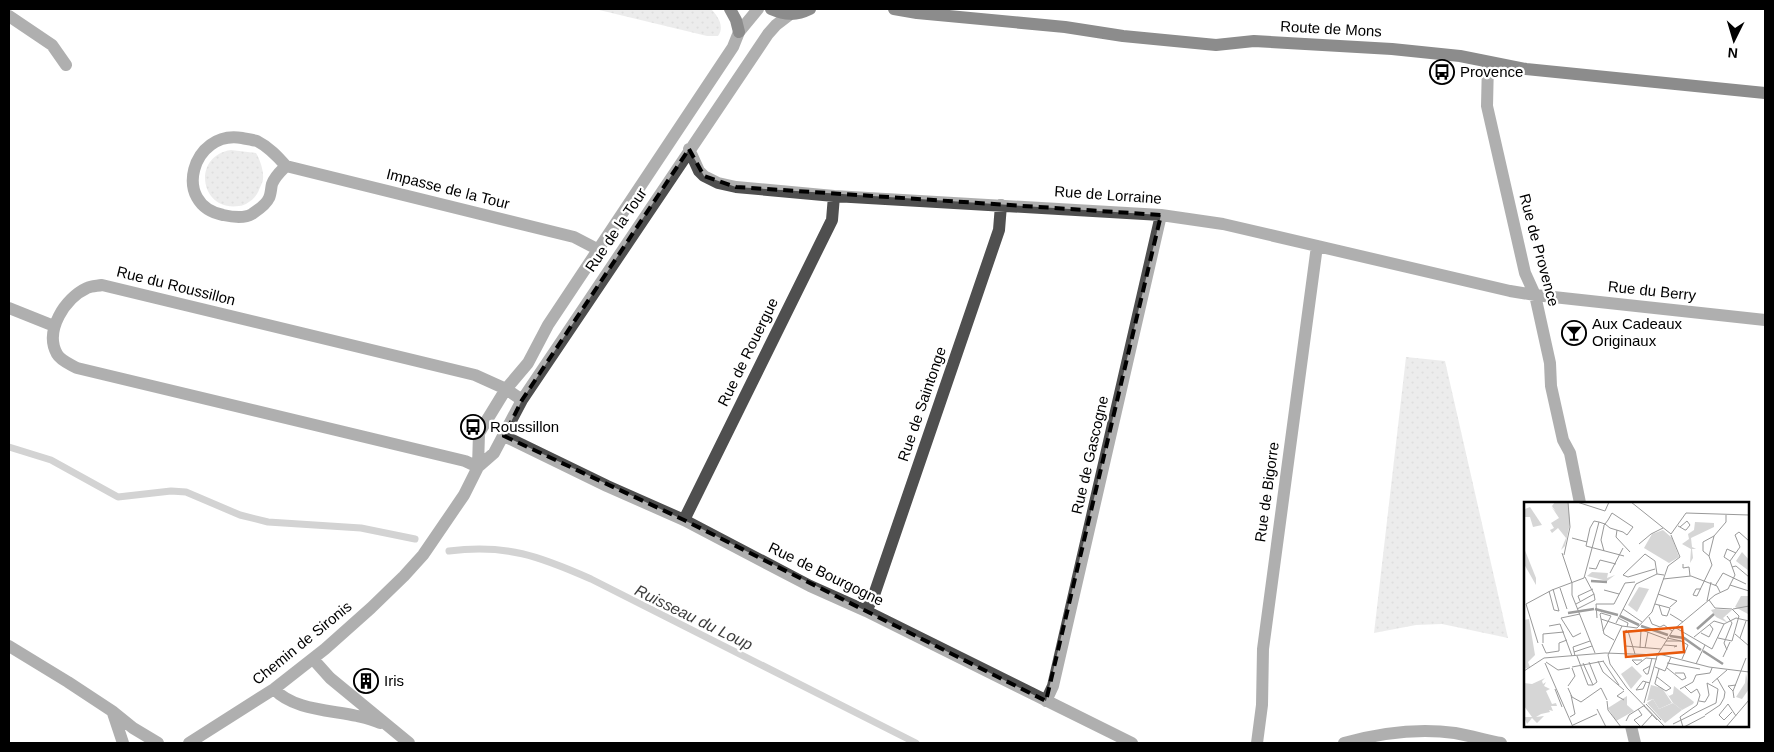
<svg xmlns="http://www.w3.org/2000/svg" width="1774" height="752" font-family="Helvetica,sans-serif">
	<defs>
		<pattern id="grass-dots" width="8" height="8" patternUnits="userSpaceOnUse" patternTransform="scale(1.25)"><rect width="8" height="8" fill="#d6d6d6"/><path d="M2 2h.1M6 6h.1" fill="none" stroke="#b6b6b6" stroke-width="1.8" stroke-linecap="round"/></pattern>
	</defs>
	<rect width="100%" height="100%" fill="#fff"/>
	<!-- grass -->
	<path fill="url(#grass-dots)" d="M 595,9 L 711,9 C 718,16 725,27 718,36 L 707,36 Z
		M 231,150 L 256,153 C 260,159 264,172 263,179 C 263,182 260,187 259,190 C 256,198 247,205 239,206 C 200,212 191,156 231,150 Z
		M 1406,357 L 1445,361 L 1508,638 L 1442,624 L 1416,625 L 1374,633 Z"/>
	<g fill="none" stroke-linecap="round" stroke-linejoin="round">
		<!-- stream -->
		<path stroke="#9d9d9d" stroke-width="7" d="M 9,447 L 51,460 L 118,497 L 171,491 L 186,492 L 240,515 L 268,522 L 361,528 L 415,539
			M 449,551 C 507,544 539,556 591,579 L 916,743"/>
		<!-- minor -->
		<path stroke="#4f4f4f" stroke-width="12" d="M 9,16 L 52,45 L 66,65
			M 1488,62 L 1487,106 L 1525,273 L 1535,295 L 1550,363 L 1551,386 L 1563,440 L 1570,453 L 1580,503
			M 689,149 L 699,171 L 704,176 L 718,183 L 736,187 L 834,196 L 1161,215 L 1223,224 L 1510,291 L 1535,295 L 1765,320
			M 286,166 C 281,171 275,176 272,184 C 271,188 271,194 269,198 C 266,205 258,210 252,214 C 244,219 232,217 223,215 C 171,205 192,129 242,138 C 247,139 253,140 257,141 C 269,147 278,157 286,166 L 574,237 L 599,250
			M 9,308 L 54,326
			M 504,436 L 607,486 L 684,520 L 810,586 L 866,611 L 1132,743
			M 478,467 L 465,461 L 77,368 C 70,364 61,361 57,354 C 44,331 65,298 87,288 C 91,286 97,286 102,285 L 475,375 L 506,389 L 522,400
			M 478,467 L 479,433 L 506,389 L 528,363 L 548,325 L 733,47 L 739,32 L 758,9
			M 684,520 L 832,220 L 834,196
			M 866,611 L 874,595 L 999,230 L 1001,205
			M 9,646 L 68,682 L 112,711 L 133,728 L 158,743
			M 313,659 L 330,678 L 409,743
			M 274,689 C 293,710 331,710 357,716 C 365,717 372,720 380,723
			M 1046,701 L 1053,686 L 1161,215
			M 113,713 L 123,743
			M 1631,726 L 1635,743
			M 189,743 L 274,689 L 325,649 L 371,608 L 404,576 L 423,555 L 464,495 L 478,467 L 494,453 L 522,400 L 768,34 L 776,25 L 789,15
			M 1257,743 L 1262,705 L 1263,649 L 1317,246
			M 1344,743 C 1380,733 1419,728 1455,733 C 1471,736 1486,740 1501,743"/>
		<!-- major -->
		<path stroke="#000" stroke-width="12" d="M 730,9 L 736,20 L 739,32
			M 771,9 C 785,15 796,16 810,9
			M 894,9 L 917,13 L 1065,27 L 1123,36 L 1216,45 L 1254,41 L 1392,49 L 1460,56 L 1526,69 L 1765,93"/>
	</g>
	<!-- marked area -->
	<path d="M0 0H1774V752H0ZM 689,149 L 704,176 L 736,187 L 1161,215 L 1046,701 L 684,520 L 504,436 L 522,400 Z" fill="#fff" fill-opacity=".55" fill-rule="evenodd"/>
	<path fill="none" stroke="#000" stroke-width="4" stroke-dasharray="10 6" stroke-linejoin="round" d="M 689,149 L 704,176 L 736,187 L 1161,215 L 1046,701 L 684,520 L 504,436 L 522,400 Z"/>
	<!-- icons -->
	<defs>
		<symbol id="bus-ring" viewBox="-11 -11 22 22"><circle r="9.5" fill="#fff" stroke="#000" stroke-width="1.5"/><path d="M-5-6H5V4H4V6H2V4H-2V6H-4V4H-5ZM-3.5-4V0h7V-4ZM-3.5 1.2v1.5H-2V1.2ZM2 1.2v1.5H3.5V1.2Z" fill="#000"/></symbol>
		<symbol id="bar-ring" viewBox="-11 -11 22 22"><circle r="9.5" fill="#fff" stroke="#000" stroke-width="1.5"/><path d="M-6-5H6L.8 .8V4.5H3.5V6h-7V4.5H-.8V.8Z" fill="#000"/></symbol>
		<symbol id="building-ring" viewBox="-11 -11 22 22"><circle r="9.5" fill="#fff" stroke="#000" stroke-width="1.5"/><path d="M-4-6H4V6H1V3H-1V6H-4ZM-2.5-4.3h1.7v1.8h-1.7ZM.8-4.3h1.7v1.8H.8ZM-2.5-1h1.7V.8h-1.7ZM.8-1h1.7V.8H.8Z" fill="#000"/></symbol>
	</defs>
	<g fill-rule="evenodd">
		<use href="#bus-ring" x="1428" y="58" width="28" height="28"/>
		<use href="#bar-ring" x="1560" y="319" width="28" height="28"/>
		<use href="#bus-ring" x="459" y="413" width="28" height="28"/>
		<use href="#building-ring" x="352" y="667" width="28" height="28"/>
	</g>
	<g text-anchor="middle" stroke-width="4.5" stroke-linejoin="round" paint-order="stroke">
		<!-- street labels -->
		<g font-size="15" fill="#000" stroke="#fff">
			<text transform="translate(1331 29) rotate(3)" y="5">Route de Mons</text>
			<text transform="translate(448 189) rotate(14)" y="5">Impasse de la Tour</text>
			<text transform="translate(1108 195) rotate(4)" y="5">Rue de Lorraine</text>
			<text transform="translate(616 230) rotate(-56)" y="5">Rue de la Tour</text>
			<text transform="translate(1539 250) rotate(75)" y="5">Rue de Provence</text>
			<text transform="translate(176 286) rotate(14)" y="5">Rue du Roussillon</text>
			<text transform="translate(1652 291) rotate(6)" y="5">Rue du Berry</text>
			<text transform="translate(748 352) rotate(-64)" y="5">Rue de Rouergue</text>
			<text transform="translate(922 404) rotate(-71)" y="5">Rue de Saintonge</text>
			<text transform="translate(1090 455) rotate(-77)" y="5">Rue de Gascogne</text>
			<text transform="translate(1267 492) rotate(-82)" y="5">Rue de Bigorre</text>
			<text transform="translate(826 574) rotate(26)" y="5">Rue de Bourgogne</text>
			<text transform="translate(302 643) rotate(-39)" y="5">Chemin de Sironis</text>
		</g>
		<!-- poi labels -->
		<g font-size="15" fill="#000" stroke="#fff" text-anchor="start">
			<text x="1460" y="77">Provence</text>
			<text x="1592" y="329">Aux Cadeaux<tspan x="1592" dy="17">Originaux</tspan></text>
			<text x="490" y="432">Roussillon</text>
			<text x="384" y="686">Iris</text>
		</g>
		<!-- water labels -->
		<g font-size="16" font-style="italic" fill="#3e3e3e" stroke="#fff">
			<text transform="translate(694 617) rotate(26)" y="6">Ruisseau du Loup</text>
		</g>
	</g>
	<!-- overview -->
	<g transform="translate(1524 502)">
		<rect width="225" height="225" fill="#fff"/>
		<path d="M 31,0 L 44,0 L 46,21 L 41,44 L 37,48 L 42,36 L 34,26 L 28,31 L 26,28 L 30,26 L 27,21 L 35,16 L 27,4 L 32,10 L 28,4 ZM 0,3 L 1,7 L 6,5 L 18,23 L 9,25 L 6,15 L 1,15 ZM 139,28 L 148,36 L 155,55 L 145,61 L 120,46 L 128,32 ZM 0,46 L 12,76 L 12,83 L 0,62 ZM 218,50 L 225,58 L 225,69 L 212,59 ZM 191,107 L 208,108 L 199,116 L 204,121 L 192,115 L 187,108 ZM 222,171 L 225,187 L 218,197 L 212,195 L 221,181 ZM 21,176 L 18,179 L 19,182 L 22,180 L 20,184 L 26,187 L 22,189 L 28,202 L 32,201 L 33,204 L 27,204 L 29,209 L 25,208 L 26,210 L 17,212 L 12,215 L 20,214 L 13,221 L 8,216 L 3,222 L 0,215 L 8,215 L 0,204 L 0,181 L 8,182 ZM 103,194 L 103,203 L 110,209 L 92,219 L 84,206 ZM 129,197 L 135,207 L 149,201 L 158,208 L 141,221 L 123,201 Z" fill="#d6d6d6"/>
		<path d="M 171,20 L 190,21 L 190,25 L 167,36 L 168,45 L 172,47 L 168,47 L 169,56 L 166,61 L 167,47 L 158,42 L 165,37 L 164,32 L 170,28 ZM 68,70 L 84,71 L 83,76 L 91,73 L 83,79 L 63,74 ZM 115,85 L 125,87 L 113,110 L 104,103 ZM 217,94 L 225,94 L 224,112 L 211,105 ZM 150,184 L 170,200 L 169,202 L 158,208 L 149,201 L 142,190 L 145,194 L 149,192 Z" fill="#d6d6d6"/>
		<path d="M 5,117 L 11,153 L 4,160 L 6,165 L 0,167 L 0,118 ZM 108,164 L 118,174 L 107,187 L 97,172 ZM 127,183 L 138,186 L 148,201 L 135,207 L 129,197 L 123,199 Z" fill="#d6d6d6"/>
		<path fill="none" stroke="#9d9d9d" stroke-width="2.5" d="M 67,79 L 83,80M 71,107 L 94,113M 44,111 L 70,107M 96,114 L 115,123M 117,124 L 144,133M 173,127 L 190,112M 146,134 L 160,136 L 177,148M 179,149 L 199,162"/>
		<path fill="none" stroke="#999" stroke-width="1" d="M 53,0 L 81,9 L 85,0M 107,0 L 147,32M 75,20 L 81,22 L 86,26 L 99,30 L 103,33 L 109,25 L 88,11 L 84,18 L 81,22 L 80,23 L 80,24 L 77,38 L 80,49M 75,20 L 70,19 L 66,26 L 62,44 L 100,54M 154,24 L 156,25 L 161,28 L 162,28 L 166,23 L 163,19 L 156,25M 93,28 L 92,35 L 106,50M 147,32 L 162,11 L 225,13M 211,33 L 215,30 L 225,39M 48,36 L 63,40M 115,42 L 127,32 L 139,26M 38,51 L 48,81 L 48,93 L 71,151M 40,53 L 46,25 L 44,0M 185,54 L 179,49 L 179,40 L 190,34M 206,59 L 200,55 L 203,47 L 212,51M 159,62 L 159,66 L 165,65 L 166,74M 208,65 L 212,64 L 225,75M 65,66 L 72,67 L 76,58 L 92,62M 131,67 L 104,75 L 99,73 L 121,52 L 131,59 L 133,72M 86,71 L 99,46M 139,77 L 167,74 L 193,84 L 196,90M 112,82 L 133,72 L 140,73M 206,83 L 225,89M 191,84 L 199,71 L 222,82M 36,86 L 43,107M 80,88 L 95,92M 25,89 L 30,108 L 35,109 L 29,87M 134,92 L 153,99 L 146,105M 173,94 L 188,63 L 185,54 L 190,34 L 202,20 L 202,13M 173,94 L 169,93 L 172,87 L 177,87M 185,98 L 191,106 L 208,107 L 215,114 L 208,139 L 194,136M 56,99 L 54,94 L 69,87M 183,99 L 187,80M 52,102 L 70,92 L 61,75M 131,102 L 146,106 L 143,114 L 138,113 L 135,103M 53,107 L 71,98 L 70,92M 99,107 L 118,120M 209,107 L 225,104M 56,112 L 37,116 L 49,135 L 57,131M 146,112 L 159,120M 203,114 L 208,121 L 200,141 L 203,148M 125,115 L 128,122 L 136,125 L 140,123 L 148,129M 73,116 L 72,102 L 90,102 L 101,81 L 111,80M 94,116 L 104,121 L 103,125M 77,117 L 98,124M 92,121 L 112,82M 200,122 L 212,116 L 225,119M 25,124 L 36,122 L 48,154M 152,126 L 188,147 L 200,122M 103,128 L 100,130 L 101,144 L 137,147M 79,129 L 87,114 L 77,111 L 76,112 L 80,132 L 90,138M 104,129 L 118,128 L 142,137M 104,129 L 111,152M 177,131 L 185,135 L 189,127 L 186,123M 211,132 L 225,144M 170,135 L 190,119 L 200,122M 216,136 L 222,119M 142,139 L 157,139 L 143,136M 157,139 L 164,143 L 158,157M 14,141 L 2,102 L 28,88 L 60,76 L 75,20M 19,141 L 19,132 L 40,130M 18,142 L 22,151 L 35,149 L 35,141 L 43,138M 140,143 L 153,144 L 150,145M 116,146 L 117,128M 121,146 L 124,130M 50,150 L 68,144M 134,152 L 149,128 L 191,93 L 204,87 L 211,73 L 206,59 L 216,45 L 211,33M 135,152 L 185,165 L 225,170M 51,154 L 49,145 L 66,139M 53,154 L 64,183 L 69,183M 199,155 L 206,140M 118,158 L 108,158 L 113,163 L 122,156 L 133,157M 74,159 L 79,170 L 100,188M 79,159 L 95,183M 22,160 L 34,168 L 46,166M 65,160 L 73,180 L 69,183M 21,161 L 49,225M 59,161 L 69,183M 143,161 L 176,167M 172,162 L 181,143M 126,164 L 119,168 L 122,172 L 124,172 L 128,156M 48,165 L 80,159M 131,165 L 141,169 L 147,155M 143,166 L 158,178 L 162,176 L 160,171 L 151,171M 0,169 L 20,156 L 81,151 L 135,153M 133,175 L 147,186 L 142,189 L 131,182 L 131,181 L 135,167M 122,180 L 119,187 L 112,188 L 119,179 L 122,180 L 126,181M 188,181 L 203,168M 44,184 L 51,174 L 48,166M 44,186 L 48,195 L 57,200 L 77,186 L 83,198M 31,187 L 38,205M 156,187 L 169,180 L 172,173 L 186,171 L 188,166M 209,189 L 204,184 L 212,183M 210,196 L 209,189 L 222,156M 100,198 L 93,194 L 100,189M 83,199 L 84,208 L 97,225M 120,201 L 133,154M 122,202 L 137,218M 120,204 L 133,218M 73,207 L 82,225M 114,207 L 118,213 L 110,218 L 117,225M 208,210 L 200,218 L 195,213 L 204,202 L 212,214M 181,213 L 196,203 L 200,196 L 201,190 L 193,176M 46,215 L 51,212 L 47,193M 102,219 L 105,213 L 121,203M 149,222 L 192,201 L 194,187 L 183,181 L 185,193 L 181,200 L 175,199M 49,223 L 73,212M 117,225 L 128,213M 141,225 L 103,186 L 86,162 L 84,153 L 98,124 L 113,126 L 128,110 L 144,64 L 156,55 L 147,33M 159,225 L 156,215 L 173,203 L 176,193 L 173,187 L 167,191 L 161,185M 160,225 L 181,214M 202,225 L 225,198"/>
		<path fill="#e8590c" fill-opacity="0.15" stroke="#e8590c" stroke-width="2.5" d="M 158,125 L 160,150 L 102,155 L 100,130 Z"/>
		<rect width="225" height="225" fill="none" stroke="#000" stroke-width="2.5"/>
	</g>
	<!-- border -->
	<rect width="1774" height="752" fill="none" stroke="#000000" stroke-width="20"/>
	<!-- north arrow -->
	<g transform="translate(1734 40) rotate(185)" stroke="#ffffff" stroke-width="4" paint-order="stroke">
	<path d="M0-4L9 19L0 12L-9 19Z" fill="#000000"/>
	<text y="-8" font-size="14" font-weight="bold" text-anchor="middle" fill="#000000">N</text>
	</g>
</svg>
